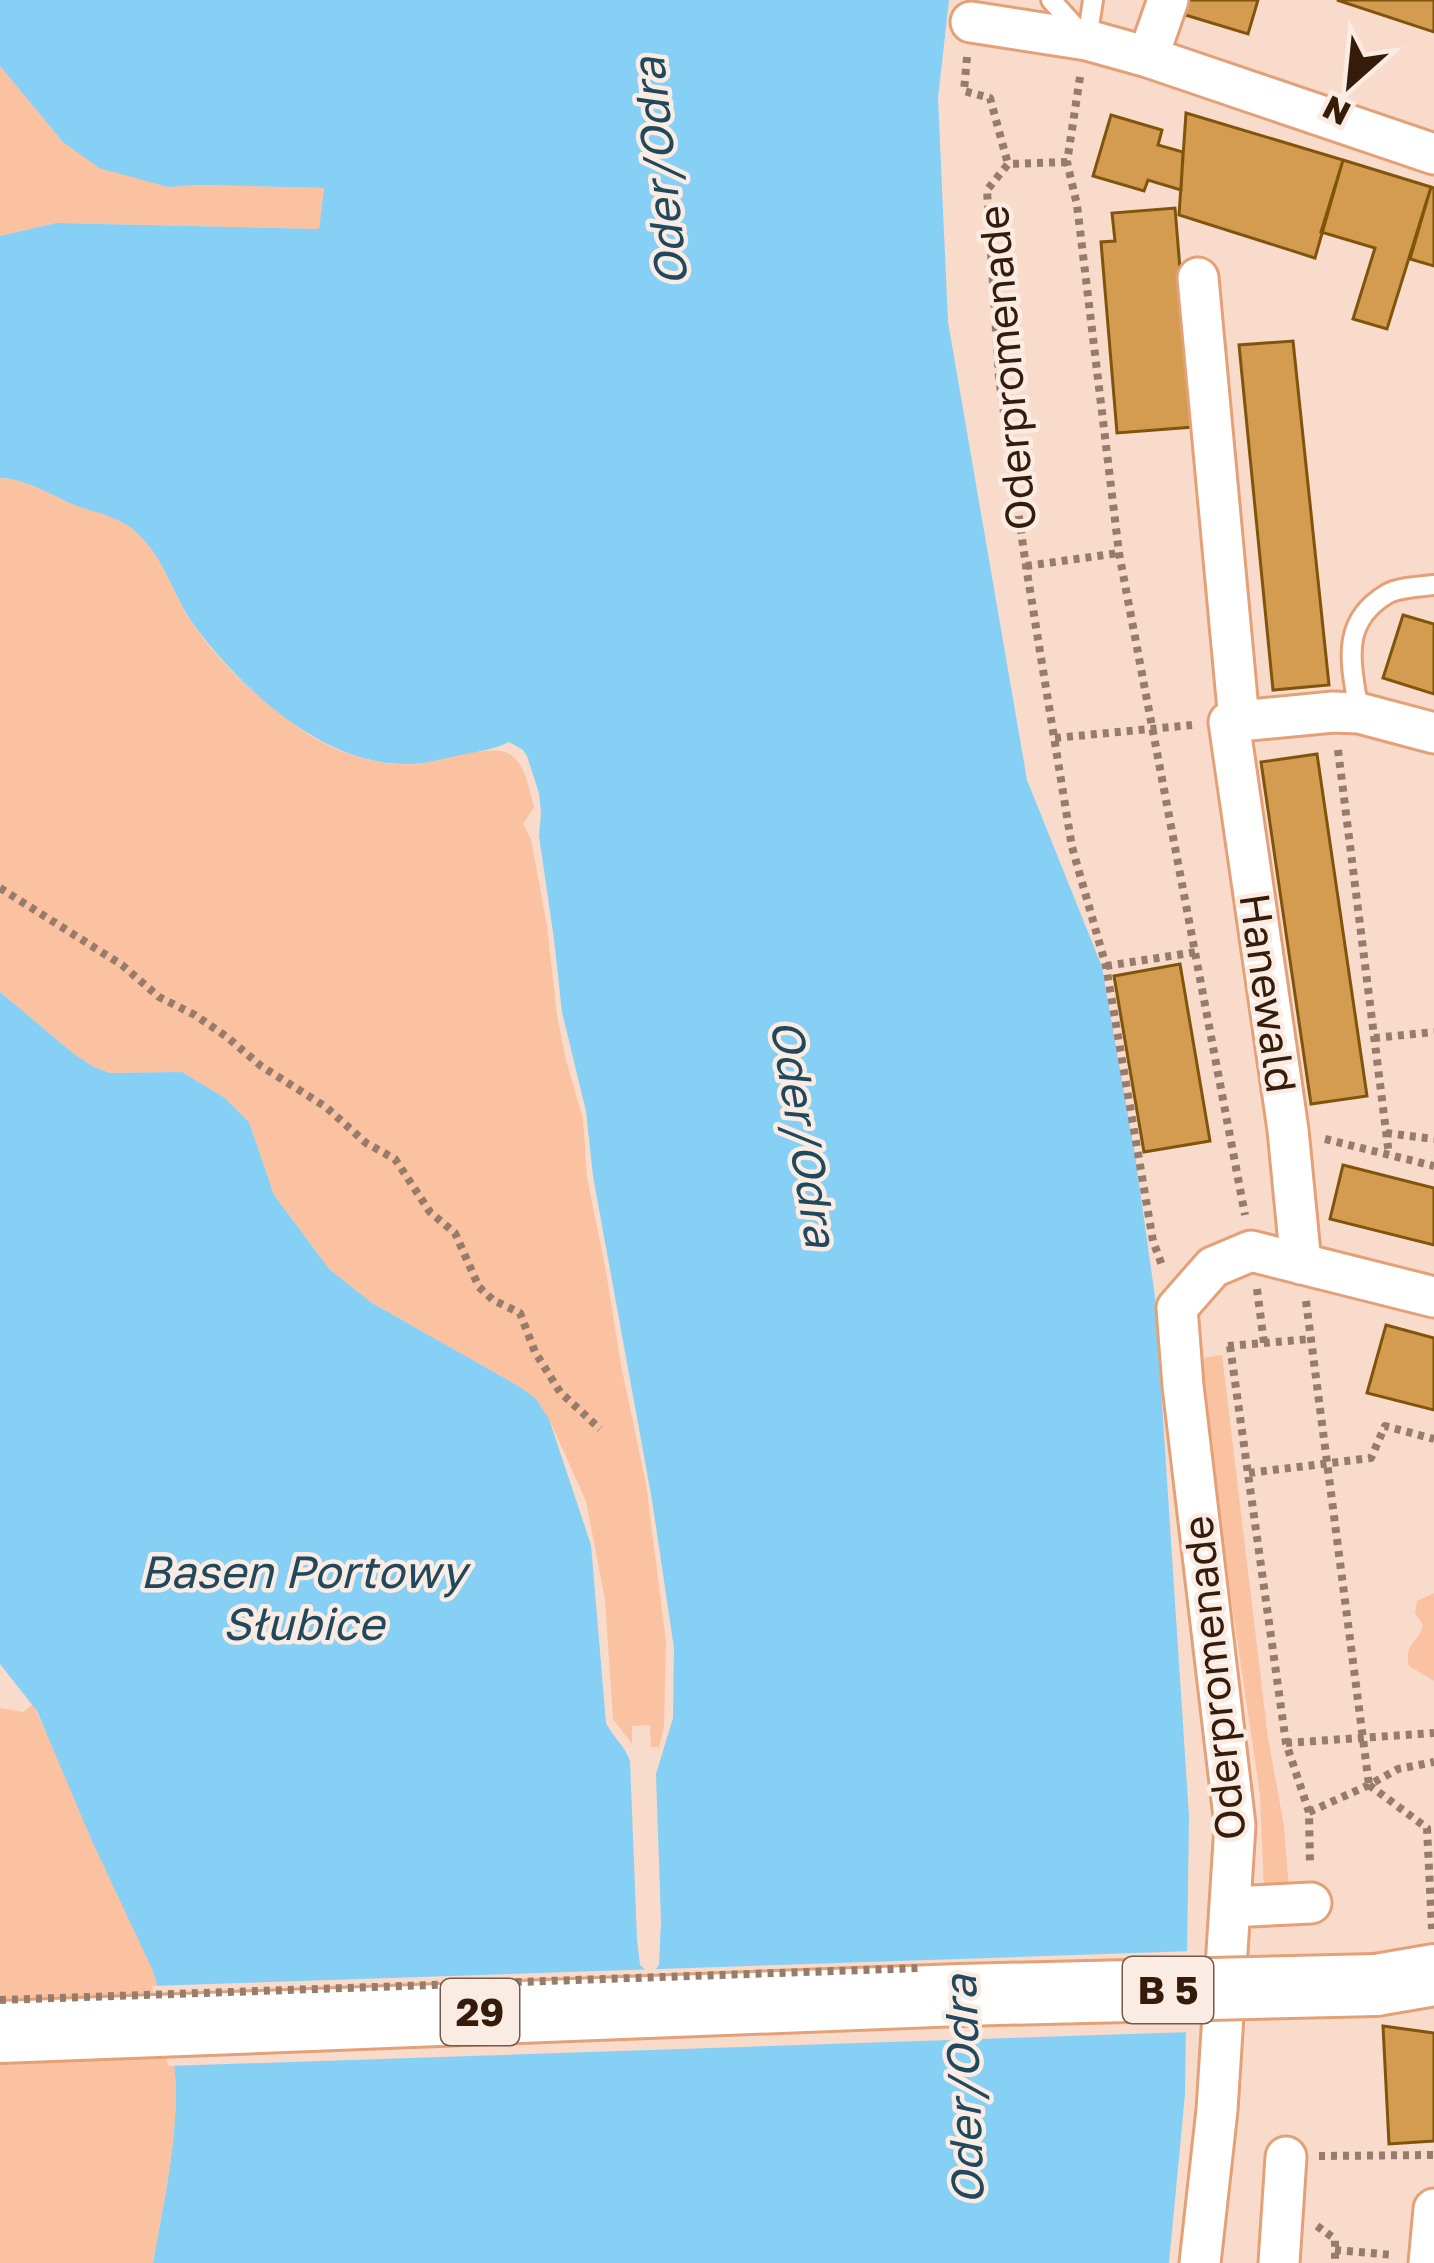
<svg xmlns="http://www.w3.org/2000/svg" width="1434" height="2263" font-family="'Golos Text',sans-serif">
	<rect width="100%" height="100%" fill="#f8dbca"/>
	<!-- green -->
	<path fill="#fac2a1" d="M 0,66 L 63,142 L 168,187 L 199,185 L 324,188 L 319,229 L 56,223 L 0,236 Z
		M 0,478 C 24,479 46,492 68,502 C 90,511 117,515 135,531 C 163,556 169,585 187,615 C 214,658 255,696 296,726 C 329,751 382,770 424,763 C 447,759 482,746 505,752 C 525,758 529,790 534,807 L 523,824 L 531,839 L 547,926 L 557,1015 L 566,1060 L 583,1119 L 587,1178 L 605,1266 L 621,1365 L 646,1484 L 666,1642 L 664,1727 L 659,1747 L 651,1747 L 650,1725 L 632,1726 L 632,1744 L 613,1719 L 605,1599 L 586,1501 L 549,1419 L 520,1387 L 372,1303 L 329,1269 L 274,1195 L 249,1122 L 225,1098 L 182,1072 L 110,1073 L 94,1067 L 74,1054 L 0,992 Z
		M 1222,1355 L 1268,1738 L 1284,1826 L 1289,1890 L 1264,1890 L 1260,1795 L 1196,1359 Z
		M 1434,1593 L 1434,1681 L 1409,1666 C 1403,1643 1419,1643 1423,1625 L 1415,1613 L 1417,1601 Z
		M 33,1704 L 153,1971 C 163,2004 172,2039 175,2074 C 180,2128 163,2208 153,2263 L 0,2263 L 0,1708 L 23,1712 Z"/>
	<!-- water -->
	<path fill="#86cff5" d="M 0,0 L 949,0 L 938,98 L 948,322 L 1027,780 L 1102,967 L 1135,1155 L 1155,1297 L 1189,1816 L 1185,2094 L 1169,2263 L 153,2263 C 163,2208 180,2128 175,2074 C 172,2039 163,2004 153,1971 L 92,1841 L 37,1711 L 0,1664 L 0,992 L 74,1054 L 94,1067 L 110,1073 L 182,1072 L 225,1098 L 249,1122 L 274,1195 L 329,1269 L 372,1303 L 520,1387 L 536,1399 L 549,1419 L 591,1545 L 606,1723 C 613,1737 625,1746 630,1761 L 637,1939 L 640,1965 L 651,1975 L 659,1965 L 661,1921 L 656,1774 L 673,1718 L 674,1648 L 652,1500 L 593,1176 L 586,1111 L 562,1012 L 554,939 L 539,836 L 541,812 L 539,793 L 527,756 L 523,750 L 509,742 C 493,750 474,752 456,756 C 438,760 420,765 402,764 C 319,762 240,687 194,625 C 172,594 165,558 136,532 C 120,517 97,513 77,506 C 52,496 28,479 0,478 L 0,236 L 56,223 L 319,229 L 324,188 L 199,185 L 168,187 L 99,168 L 63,142 L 0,66 Z"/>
	<!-- pier -->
	<path fill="#f8dbca" d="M 1193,1951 L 1192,2032 L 168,2066 L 152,1986 Z"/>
	<!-- building -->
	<path fill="#d39c51" stroke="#80540c" stroke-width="3" d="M 1187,0 L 1258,0 L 1248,34 L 1182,14 Z
		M 1337,0 L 1434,0 L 1434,32 Z
		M 1186,113 L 1343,160 L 1315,258 L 1179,215 Z
		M 1111,115 L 1162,130 L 1158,145 L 1183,152 L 1181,190 L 1148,180 L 1144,191 L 1093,176 Z
		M 1343,160 L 1431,187 L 1387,329 L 1353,319 L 1375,248 L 1321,232 Z
		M 1431,187 L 1434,188 L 1434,266 L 1410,259 Z
		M 1175,208 L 1193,427 L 1117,433 L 1101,242 L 1115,241 L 1112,213 Z
		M 1293,341 L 1329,685 L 1273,690 L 1239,345 Z
		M 1403,615 L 1434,624 L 1434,694 L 1383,678 Z
		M 1317,754 L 1367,1096 L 1311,1104 L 1261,762 Z
		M 1180,964 L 1210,1141 L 1144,1152 L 1114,976 Z
		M 1343,1165 L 1434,1188 L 1434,1245 L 1330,1219 Z
		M 1386,1325 L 1434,1338 L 1434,1410 L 1367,1393 Z
		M 1383,2026 L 1434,2033 L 1434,2141 L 1389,2144 Z"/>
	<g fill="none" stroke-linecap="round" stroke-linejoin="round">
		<defs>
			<path id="lane" d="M 1051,0 L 1080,32
				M 1087,40 L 1093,0
				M 1359,713 C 1352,666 1338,623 1387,594 C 1399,587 1420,587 1434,585"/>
			<path id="street" d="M 971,22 L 1087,40 L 1148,57 L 1434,154
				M 1148,57 L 1168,0
				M 1198,278 L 1239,721
				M 1301,1264 L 1288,1130 L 1229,722 L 1333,712 L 1359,713 L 1434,733
				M 1230,1907 L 1311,1903
				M 1200,2263 L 1217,2110 L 1235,1825 L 1183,1386 L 1177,1308 L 1213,1267 L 1251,1251 L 1434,1297
				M 1279,2263 L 1286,2157
				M 1429,2263 L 1434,2209"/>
			<path id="primary" d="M 1376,1985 L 1434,1975
				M 0,2032 L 960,1995"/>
		</defs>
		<!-- lane casing -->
		<use href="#lane" stroke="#e4a076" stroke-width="24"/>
		<!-- street casing -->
		<use href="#street" stroke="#e4a076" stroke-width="45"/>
		<!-- primary casing -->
		<use href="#primary" stroke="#e4a076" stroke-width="66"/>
		<!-- path -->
		<path stroke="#977c6b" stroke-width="8" stroke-dasharray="6 6" stroke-linecap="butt" d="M 967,57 L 964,91 L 990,98 L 1008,164
			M 1080,77 L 1067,162 L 1077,205 L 1119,553 L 1245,1215
			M 1067,162 L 1008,164 L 987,190 L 999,378 L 1026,566 L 1072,847 L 1106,966 L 1153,1241 L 1163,1268
			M 1026,566 L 1119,553
			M 1055,738 L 1192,725
			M 1338,750 L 1389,1155
			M 0,888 L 122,965 L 159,997 L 195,1015 L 227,1037 L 261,1066 L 326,1107 L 366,1143 L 395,1159 L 430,1212 L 455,1233 L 479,1287 L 493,1300 L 520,1313 L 535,1352 L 560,1392 L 600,1429
			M 1106,966 L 1196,952
			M 1374,1038 L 1434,1032
			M 1386,1133 L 1434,1139
			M 1325,1139 L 1434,1166
			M 1257,1289 L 1264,1343
			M 1306,1301 L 1369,1785
			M 1228,1346 L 1310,1339
			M 1230,1346 L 1286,1743 L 1309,1812 L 1310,1865
			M 1249,1473 L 1371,1458 L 1385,1426 L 1434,1439
			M 1286,1743 L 1434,1733
			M 1369,1785 L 1427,1828 L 1432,1929
			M 1309,1812 L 1369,1785 L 1398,1769 L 1434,1762
			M 1319,2156 L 1434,2155
			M 1317,2226 L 1335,2239 L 1335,2263
			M 1335,2250 L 1393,2255"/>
		<!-- lane -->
		<use href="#lane" stroke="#fff" stroke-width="18"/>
		<!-- street -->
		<use href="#street" stroke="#fff" stroke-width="39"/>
		<!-- primary -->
		<use href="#primary" stroke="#fff" stroke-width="60"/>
		<defs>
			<path id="primary-bridge" d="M 960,1995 L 1376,1985"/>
		</defs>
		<!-- primary-bridge casing -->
		<use href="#primary-bridge" stroke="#e4a076" stroke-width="66" stroke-linecap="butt"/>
		<!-- path-bridge -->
		<path stroke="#977c6b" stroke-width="8" stroke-dasharray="6 6" stroke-linecap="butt" d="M 0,2000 L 921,1968"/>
		<!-- primary-bridge -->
		<use href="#primary-bridge" stroke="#fff" stroke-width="60"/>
	</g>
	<g text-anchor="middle" stroke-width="9" stroke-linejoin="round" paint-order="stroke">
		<!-- shield labels -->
		<g fill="#faece3" stroke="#705a4b" stroke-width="3">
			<rect x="1123" y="1957" width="90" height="66" rx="9"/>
			<rect x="441" y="1979" width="78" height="66" rx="9"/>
		</g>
		<g font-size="39" font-weight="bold" fill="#351b0a">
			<text x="1168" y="2004">B 5</text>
			<text x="480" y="2026">29</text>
		</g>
		<!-- street labels -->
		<g font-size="42" fill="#351b0a" stroke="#faece3">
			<text transform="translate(1007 368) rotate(-95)" y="15">Oderpromenade</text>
			<text transform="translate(1268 993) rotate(82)" y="15">Hanewald</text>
			<text transform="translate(1214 1678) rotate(-96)" y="15">Oderpromenade</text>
		</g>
		<!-- water labels -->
		<g font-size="45" font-style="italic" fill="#20495d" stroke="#faece3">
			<text transform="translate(660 172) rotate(-96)" y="16">Oder/Odra</text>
			<text transform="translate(804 1133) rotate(81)" y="16">Oder/Odra</text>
			<text x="303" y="1588">Basen Portowy<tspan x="303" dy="52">Słubice</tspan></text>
			<text transform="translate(964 2090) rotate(-92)" y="16">Oder/Odra</text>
		</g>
	</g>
	<!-- north arrow -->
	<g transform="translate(1350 84) rotate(207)" stroke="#faece3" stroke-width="9" paint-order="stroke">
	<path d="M0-9L21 45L0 30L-21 45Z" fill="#351b0a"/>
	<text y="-18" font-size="33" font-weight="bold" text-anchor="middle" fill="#351b0a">N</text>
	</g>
</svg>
